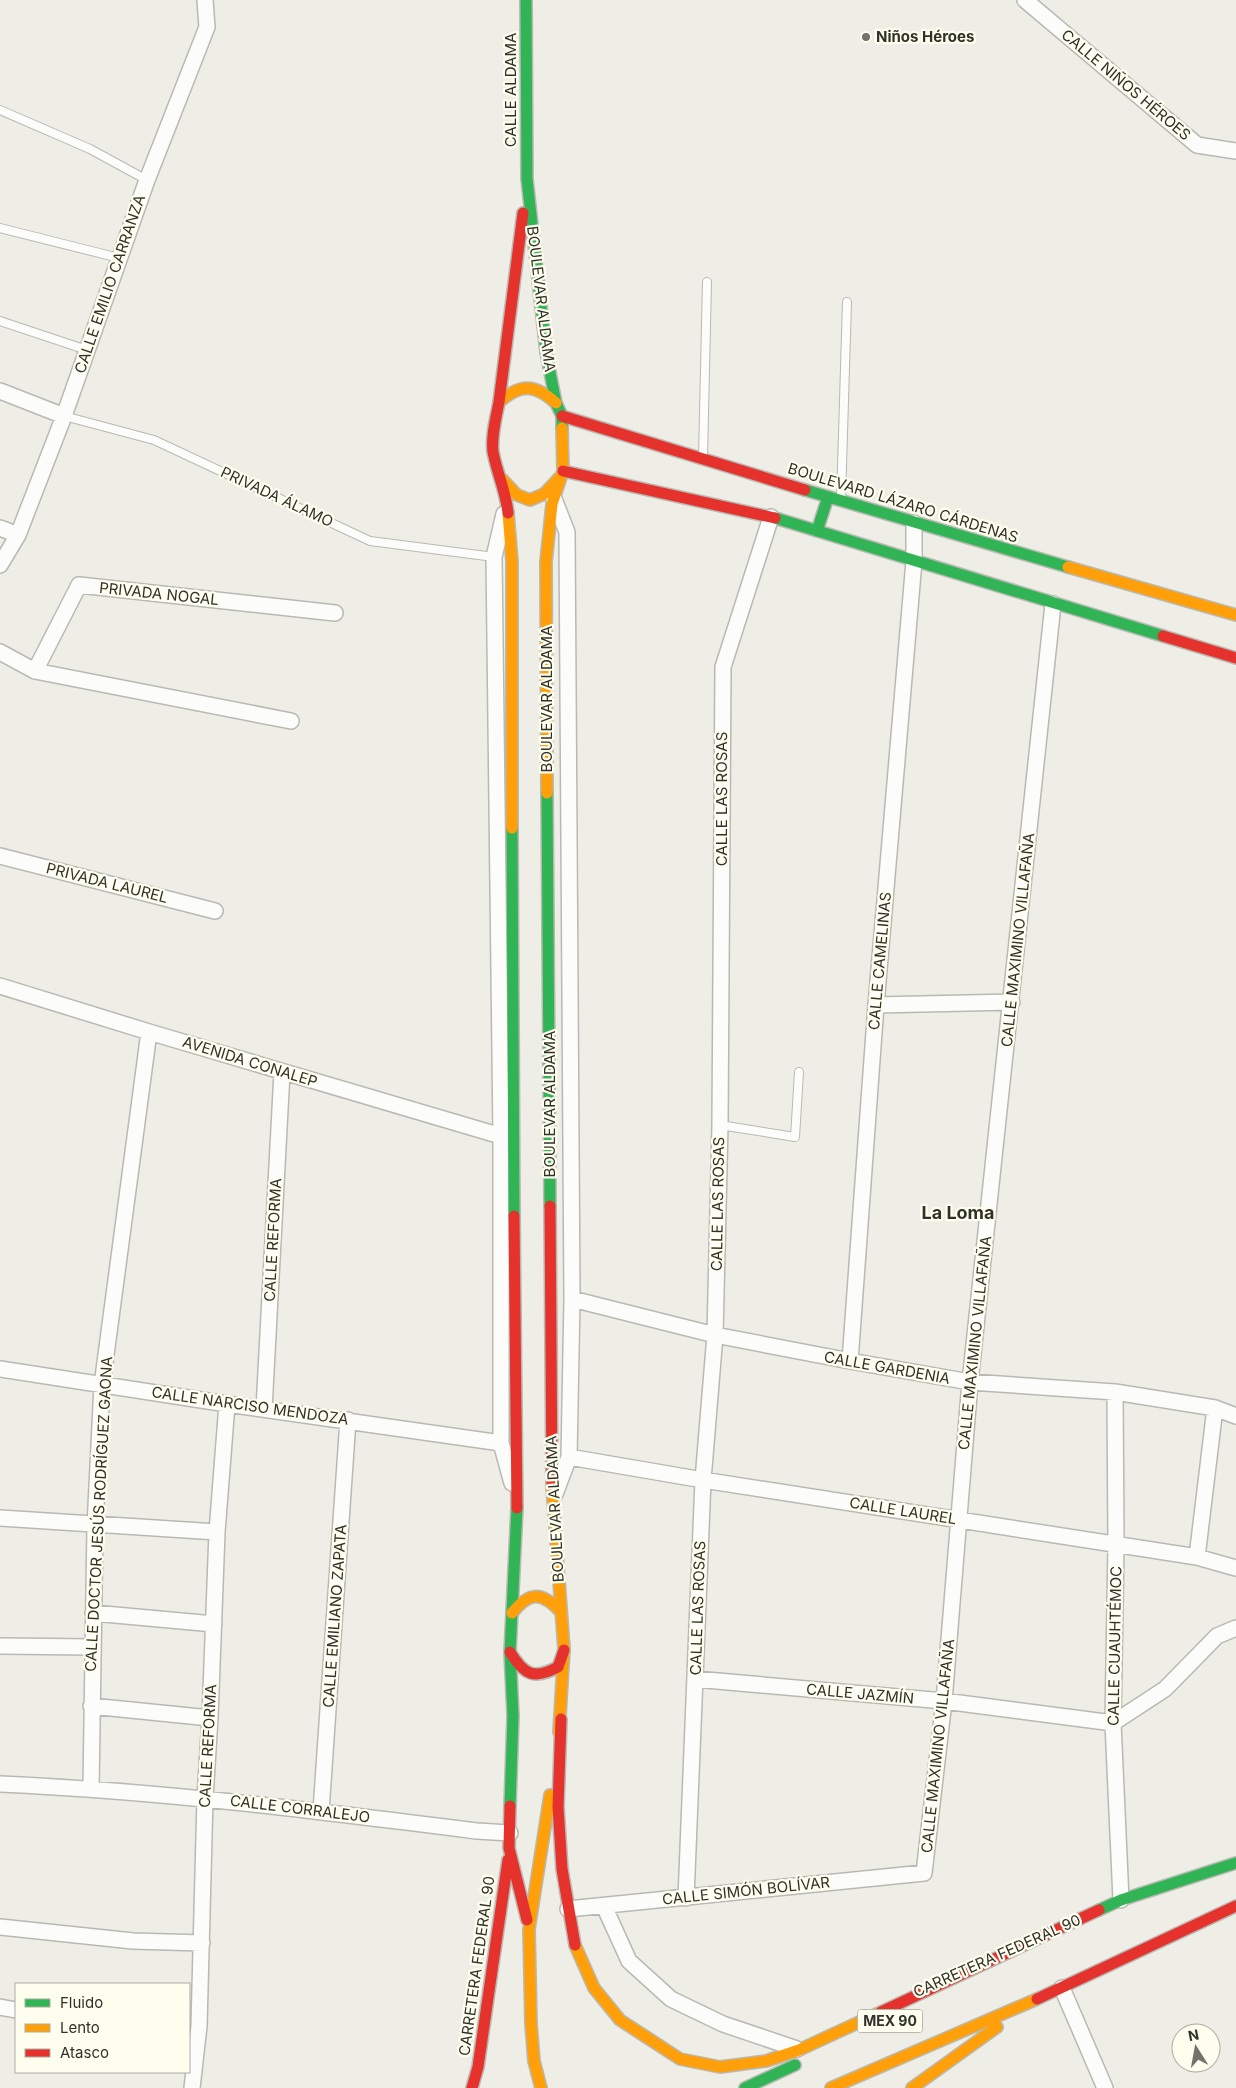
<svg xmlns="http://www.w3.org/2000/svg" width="1236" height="2088" font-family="Inter,sans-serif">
	<rect width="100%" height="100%" fill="#eeeee6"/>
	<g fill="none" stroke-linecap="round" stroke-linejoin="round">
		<defs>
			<path id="lane" d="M 0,110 L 90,149 L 147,180
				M 0,228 L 119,258
				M 0,321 L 87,350
				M 64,416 L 154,440 L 370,541 L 494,557
				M 703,458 L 707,282
				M 841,499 L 847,302
				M 720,1125 L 795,1137 L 799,1072"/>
			<path id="street" d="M 1025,0 L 1197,145 L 1236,151
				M 0,391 L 64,416
				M 554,499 L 567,532 L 572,1299 L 569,1457 L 555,1494
				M 504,514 L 494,557 L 501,1136 L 501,1443 L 512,1483
				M 0,528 L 18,535
				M 0,565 L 18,535 L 64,416 L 147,180 L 207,27 L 205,0
				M 0,652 L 35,671 L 291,721
				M 35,671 L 79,585 L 335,613
				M 0,856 L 215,911
				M 0,986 L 149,1032 L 501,1136
				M 876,1005 L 1012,1002
				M 572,1299 L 715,1335 L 850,1361 L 970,1382 L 1115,1392 L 1215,1408 L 1236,1416
				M 850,1361 L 876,1005 L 914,561 L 914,523
				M 0,1369 L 227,1404 L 501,1443
				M 1115,1392 L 1116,1545 L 1113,1723 L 1121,1900
				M 264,1409 L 282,1072
				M 569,1457 L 703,1480 L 1197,1557 L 1236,1568
				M 0,1518 L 217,1532
				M 1197,1557 L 1215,1408
				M 93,1613 L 214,1624
				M 0,1646 L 92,1647
				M 695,1679 L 944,1701 L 1113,1723 L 1165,1689 L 1217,1636 L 1236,1628
				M 91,1706 L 210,1718
				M 0,1784 C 160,1791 318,1811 477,1831 L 510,1833
				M 91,1788 L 95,1526 L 102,1385 L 149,1032
				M 321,1811 L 348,1420
				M 686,1898 L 703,1480 L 715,1335 L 720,1125 L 723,667 L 771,517
				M 604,1906 L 629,1961 L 671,1999 L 723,2024 L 797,2049
				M 568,1909 L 924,1873 L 944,1701 L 970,1382 L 1053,604
				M 0,1927 L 133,1941 L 202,1943
				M 1062,1988 L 1105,2088
				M 0,2007 L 16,2010
				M 192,2088 L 199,2026 L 205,1798 L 210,1718 L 217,1532 L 227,1404"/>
			<path id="fast" d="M 526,0 L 527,179 L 546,352 L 556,403 L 562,416 L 562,428
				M 805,490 L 1068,567
				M 775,518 L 1163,636
				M 817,531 L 828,497
				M 547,793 L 550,1206
				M 512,828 L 514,1216
				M 510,1806 L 513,1716 L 510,1652 L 517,1508
				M 1099,1910 L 1121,1900 L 1236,1863
				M 745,2088 L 795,2065"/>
			<path id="slow" d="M 499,402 C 521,383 535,384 556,403
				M 502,479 L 517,495 L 530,500 L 544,494 L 559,478
				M 508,513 L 512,562 L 512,828
				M 1068,567 L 1236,615
				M 547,793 L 546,562 L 552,504 L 563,471 L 562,428
				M 552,1485 L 564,1649 L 559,1732
				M 512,1613 C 529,1592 541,1591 560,1611
				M 575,1945 L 594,1988 L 620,2020 L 680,2059 L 720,2067 L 766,2061 L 799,2050 L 881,2012
				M 541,2088 L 534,2061 L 531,2024 L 529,1929 L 550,1795
				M 831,2088 L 1037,1999
				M 912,2088 L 997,2027"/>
			<path id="jam" d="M 562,416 L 805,490
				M 563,471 L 775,518
				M 508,513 C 506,492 497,473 493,452 C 491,436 496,418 499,402 L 523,213
				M 1163,636 L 1236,658
				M 550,1206 L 552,1485
				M 514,1216 L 517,1508
				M 510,1652 C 524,1675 534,1680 558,1667 L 564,1650
				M 561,1719 L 558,1807 L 562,1869 L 575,1945
				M 510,1806 L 509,1848 L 527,1920
				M 1037,1999 L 1236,1906
				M 881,2012 L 1099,1910
				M 472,2088 L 478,2067 L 508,1860"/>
		</defs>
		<!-- lane casing -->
		<use href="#lane" stroke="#b9b9b3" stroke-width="10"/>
		<!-- street casing -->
		<use href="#street" stroke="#b9b9b3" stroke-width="18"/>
		<!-- fast casing -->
		<use href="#fast" stroke="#b9b9b3" stroke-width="14"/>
		<!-- slow casing -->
		<use href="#slow" stroke="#b9b9b3" stroke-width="14"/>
		<!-- jam casing -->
		<use href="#jam" stroke="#b9b9b3" stroke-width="14"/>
		<!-- lane -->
		<use href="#lane" stroke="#fcfcfb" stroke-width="8"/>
		<!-- street -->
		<use href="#street" stroke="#fcfcfb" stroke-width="15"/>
		<!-- fast -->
		<use href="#fast" stroke="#30b455" stroke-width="11"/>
		<!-- slow -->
		<use href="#slow" stroke="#ff9f0a" stroke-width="11"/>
		<!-- jam -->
		<use href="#jam" stroke="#e5322d" stroke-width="11"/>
	</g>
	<!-- markers -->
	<circle fill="#73736c" stroke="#fefeef" stroke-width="2" cx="866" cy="37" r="5"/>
	<g text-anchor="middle" stroke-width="4.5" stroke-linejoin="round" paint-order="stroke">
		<!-- shield labels -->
		<rect fill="#fefeef" stroke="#6e6e66" stroke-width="1" x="857.5" y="2009.5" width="65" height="23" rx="4"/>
		<g font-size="14" font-weight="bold" fill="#31312b">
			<text x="890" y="2026">MEX 90</text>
		</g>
		<!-- poi labels -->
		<g font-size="15" font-weight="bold" fill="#31312b" stroke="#fefeef" text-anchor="start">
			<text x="876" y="42">Niños Héroes</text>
		</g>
		<!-- street labels -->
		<g font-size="15" fill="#31312b" stroke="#fefeef">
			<text transform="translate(1126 85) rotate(40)" y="5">CALLE NIÑOS HÉROES</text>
			<text transform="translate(511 90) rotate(-90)" y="5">CALLE ALDAMA</text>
			<text transform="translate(110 284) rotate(-71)" y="5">CALLE EMILIO CARRANZA</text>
			<text transform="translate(541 299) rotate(83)" y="5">BOULEVAR ALDAMA</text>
			<text transform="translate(277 497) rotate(25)" y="5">PRIVADA ÁLAMO</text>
			<text transform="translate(903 503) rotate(17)" y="5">BOULEVARD LÁZARO CÁRDENAS</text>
			<text transform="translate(159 594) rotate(6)" y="5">PRIVADA NOGAL</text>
			<text transform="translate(547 699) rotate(-90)" y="5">BOULEVAR ALDAMA</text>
			<text transform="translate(722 799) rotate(-90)" y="5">CALLE LAS ROSAS</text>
			<text transform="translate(107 883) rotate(14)" y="5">PRIVADA LAUREL</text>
			<text transform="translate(1018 940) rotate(-84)" y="5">CALLE MAXIMINO VILLAFAÑA</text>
			<text transform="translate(880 961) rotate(-85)" y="5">CALLE CAMELINAS</text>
			<text transform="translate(250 1062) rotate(17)" y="5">AVENIDA CONALEP</text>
			<text transform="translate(550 1104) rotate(-90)" y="5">BOULEVAR ALDAMA</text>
			<text transform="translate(718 1204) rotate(-89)" y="5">CALLE LAS ROSAS</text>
			<text transform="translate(273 1240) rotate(-87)" y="5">CALLE REFORMA</text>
			<text transform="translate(975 1343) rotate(-84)" y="5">CALLE MAXIMINO VILLAFAÑA</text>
			<text transform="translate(887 1368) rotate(10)" y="5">CALLE GARDENIA</text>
			<text transform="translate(250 1406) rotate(8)" y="5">CALLE NARCISO MENDOZA</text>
			<text transform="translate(555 1509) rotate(-93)" y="5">BOULEVAR ALDAMA</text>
			<text transform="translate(903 1511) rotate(9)" y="5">CALLE LAUREL</text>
			<text transform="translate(99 1514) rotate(-87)" y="5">CALLE DOCTOR JESÚS RODRÍGUEZ GAONA</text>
			<text transform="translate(698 1608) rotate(-88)" y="5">CALLE LAS ROSAS</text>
			<text transform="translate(335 1616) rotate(-86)" y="5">CALLE EMILIANO ZAPATA</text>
			<text transform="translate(1115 1646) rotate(-89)" y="5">CALLE CUAUHTÉMOC</text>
			<text transform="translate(860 1694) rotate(5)" y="5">CALLE JAZMÍN</text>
			<text transform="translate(208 1746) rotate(-87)" y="5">CALLE REFORMA</text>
			<text transform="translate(938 1746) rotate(-84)" y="5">CALLE MAXIMINO VILLAFAÑA</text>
			<text transform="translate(300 1809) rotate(7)" y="5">CALLE CORRALEJO</text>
			<text transform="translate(746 1891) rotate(-6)" y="5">CALLE SIMÓN BOLÍVAR</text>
			<text transform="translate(997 1956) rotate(-24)" y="5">CARRETERA FEDERAL 90</text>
			<text transform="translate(477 1966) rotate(-82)" y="5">CARRETERA FEDERAL 90</text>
		</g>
		<!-- quarter labels -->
		<g font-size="18" font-weight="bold" fill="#31312b" stroke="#fefeef">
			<text x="958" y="1219">La Loma</text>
		</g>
	</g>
	<!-- legend -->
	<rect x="15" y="1983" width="175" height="90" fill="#fefeef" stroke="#acaca1"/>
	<rect x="25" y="1999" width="25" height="8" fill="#30b455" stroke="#acaca1"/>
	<text x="60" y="2008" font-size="15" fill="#31312b">Fluido</text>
	<rect x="25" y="2024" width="25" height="8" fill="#ff9f0a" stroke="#acaca1"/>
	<text x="60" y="2033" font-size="15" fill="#31312b">Lento</text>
	<rect x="25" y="2049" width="25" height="8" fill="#e5322d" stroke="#acaca1"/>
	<text x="60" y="2058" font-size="15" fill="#31312b">Atasco</text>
	<!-- north arrow -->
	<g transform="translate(1196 2048) rotate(349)"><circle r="24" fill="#fefeef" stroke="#acaca1"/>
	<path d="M0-4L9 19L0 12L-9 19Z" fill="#73736c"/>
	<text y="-8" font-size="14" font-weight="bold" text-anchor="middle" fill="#31312b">N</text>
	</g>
</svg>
